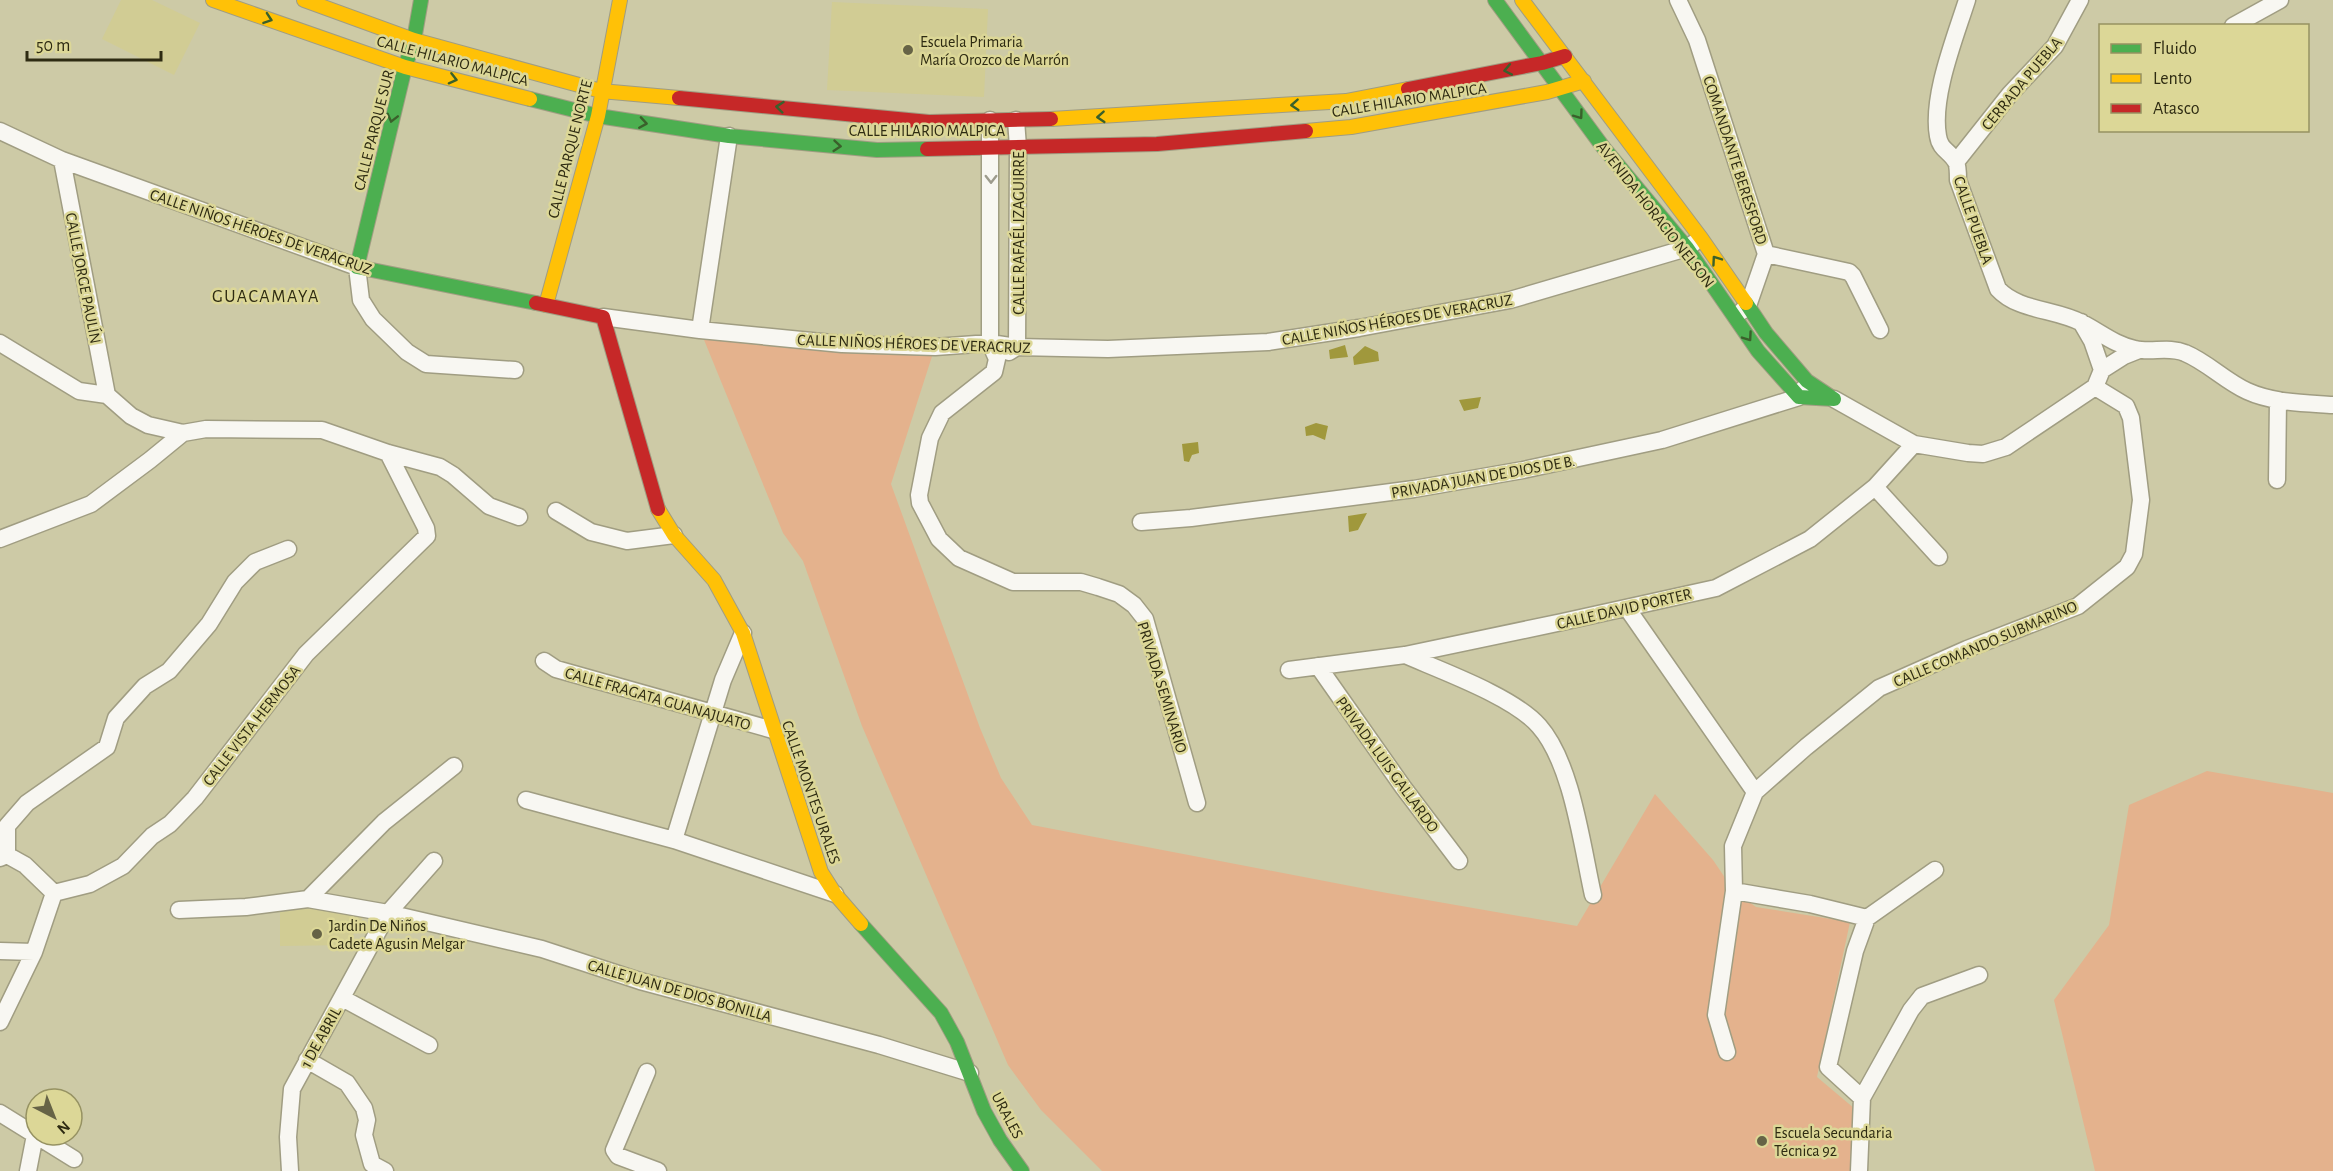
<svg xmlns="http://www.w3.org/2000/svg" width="2333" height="1171" font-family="'Alegreya Sans',sans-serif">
	<rect width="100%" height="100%" fill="#cdcaa6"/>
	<!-- built -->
	<path fill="#d1cc94" d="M 121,0 L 152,0 L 200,23 L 174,75 L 102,39 Z
		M 832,2 L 988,9 L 984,97 L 827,90 Z
		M 280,904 L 366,912 L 347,945 L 280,946 Z"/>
	<!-- green -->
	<path fill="#e4b28d" d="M 700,330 L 935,347 L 891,484 L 980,728 L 1001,778 L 1032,825 L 1387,893 L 1577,926 L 1655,794 L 1713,860 L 1734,891 L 1756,907 L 1850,922 L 1817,1077 L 1855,1109 L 1854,1171 L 1102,1171 L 1041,1110 L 1008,1065 L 862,726 L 803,561 L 783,533 Z
		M 2207,771 L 2333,793 L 2333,1171 L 2095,1171 L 2054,1000 L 2109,925 L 2129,805 Z"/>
	<!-- water -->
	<path fill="#a0983c" d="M 1345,345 L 1348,357 L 1330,359 L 1329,350 Z
		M 1365,346 L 1378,352 L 1379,361 L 1354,365 L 1353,357 Z
		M 1481,397 L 1478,408 L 1464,411 L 1459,400 Z
		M 1316,423 L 1328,426 L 1325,440 L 1313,435 L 1306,436 L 1305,427 Z
		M 1198,442 L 1199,453 L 1192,455 L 1189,462 L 1184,461 L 1182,444 Z
		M 1367,513 L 1358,530 L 1349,532 L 1348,516 Z"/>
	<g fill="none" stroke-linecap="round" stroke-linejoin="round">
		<defs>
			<path id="street" d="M 1678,0 L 1697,40 L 1766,254 L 1748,306 L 1742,311
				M 1967,0 C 1955,38 1931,97 1938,136 C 1940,150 1950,151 1956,162 C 1958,166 1958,175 1958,180 L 1998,289 C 2018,311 2056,309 2082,323 C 2100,332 2115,345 2135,349 C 2151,353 2169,346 2185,353 C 2207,362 2225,381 2247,391 C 2273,403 2305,403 2333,405
				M 2233,26 L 2280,0
				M 990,120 L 990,343 L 997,359 L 994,372 L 942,413 L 930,438 L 919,495 L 920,503 L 939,539 L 959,558 L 1013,582 L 1081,582 L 1098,587 L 1119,594 L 1134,605 L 1145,619 L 1197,803
				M 0,131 L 62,160 L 357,267 L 361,300 L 373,319 L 407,352 L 426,364 L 515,370
				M 62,160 L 107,395
				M 1956,162 L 2010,94 L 2055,46 L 2080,0
				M 1766,254 L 1849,272 L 1853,276 L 1880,330
				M 603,317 L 700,330 L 842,344 L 935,347 L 990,343 L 1017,347 L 1108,349 L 1268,342 L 1359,328 L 1510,300 L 1687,248 L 1694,243
				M 2081,322 L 2092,341 L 2102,370
				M 700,330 L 729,136
				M 0,343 L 79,391 L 107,395
				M 1009,352 L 1017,347 L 1018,147 L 1016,120
				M 107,395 L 131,416 L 148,425 L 183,433 L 206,429 L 322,430 L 388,453 L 440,467 L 453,475 L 489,506 L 519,517
				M 1834,399 L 1914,444 L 1968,453 L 1983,454 L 2006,447 L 2095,387 L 2102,370 L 2124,356 L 2139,350
				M 2277,480 L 2278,400
				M 1875,487 L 1939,557
				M 556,511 L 591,532 L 627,541 L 674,535
				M 1141,522 L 1191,518 L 1414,489 L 1523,470 L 1662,440 L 1799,397 L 1803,389
				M 0,539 L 91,504 L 150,460 L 183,433
				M 1627,608 L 1755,792
				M 1405,655 C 1442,671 1514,697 1539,726 C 1572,763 1582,846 1593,895
				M 544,661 L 556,669 L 773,730
				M 1318,666 L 1403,787 L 1459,861
				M 1289,670 L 1405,655 L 1562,622 L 1716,588 L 1810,539 L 1875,487 L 1914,444
				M 526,800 L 674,840 L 835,894
				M 674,840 L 723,680 L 743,633
				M 7,855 L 7,826 L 27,803 L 107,747 L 116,718 L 145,686 L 169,671 L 209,624 L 235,582 L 255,562 L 288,549
				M 0,858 L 7,855 L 25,865 L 54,893
				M 1734,891 L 1810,904 L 1867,918
				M 54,893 L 90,884 L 123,866 L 152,836 L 170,824 L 195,798 L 306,654 L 427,536 L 426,528 L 388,453
				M 308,899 L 384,822 L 454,766
				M 179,910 L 246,907 L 308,899 L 388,913 L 542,949 L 640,981 L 879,1045 L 970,1073
				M 0,951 L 34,952
				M 342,998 L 429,1045
				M 0,1022 L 34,952 L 54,893
				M 1727,1052 L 1716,1015 L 1734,891 L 1733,846 L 1755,792 L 1806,747 L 1879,688 L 1967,649 L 2078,606 L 2127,567 L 2134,554 L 2141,500 L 2131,418 L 2126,406 L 2095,387
				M 307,1060 L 347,1083 L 364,1108 L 367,1120 L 364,1135 L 372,1164 L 385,1171
				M 647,1072 L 614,1150 L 618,1156 L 658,1171
				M 1862,1098 L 1828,1067 L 1855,951 L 1867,918 L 1935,870
				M 0,1113 L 74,1159
				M 28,1171 L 35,1135
				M 290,1171 L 288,1137 L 292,1089 L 388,913 L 434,861
				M 1859,1171 L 1862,1098 L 1911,1010 L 1922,996 L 1979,975"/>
			<path id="fast" d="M 421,0 L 414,40 L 405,67 L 357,267 L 536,303
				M 1495,0 L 1603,147 L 1687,248 L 1758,351 L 1799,397 L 1834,399
				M 530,99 L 598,116 L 729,136 L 877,150 L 927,149
				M 1746,303 L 1766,333 L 1807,381 L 1834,399
				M 861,924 L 941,1013 L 957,1042 L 984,1111 L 1000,1140 L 1022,1171"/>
			<path id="slow" d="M 213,0 L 405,67 L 530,99
				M 304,0 L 414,40 L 601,91 L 679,98
				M 1522,0 L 1701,238 L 1746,303
				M 1051,119 L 1346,101 L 1408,89
				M 1306,131 L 1351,127 L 1547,92 L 1584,81
				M 546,305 L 598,116 L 620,0
				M 658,509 L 674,535 L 714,580 L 743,633 L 821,872 L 835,894 L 861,924"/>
			<path id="jam" d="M 1408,89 L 1542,63 L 1565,56
				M 679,98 L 929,122 L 1051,119
				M 927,149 L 1157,144 L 1306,131
				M 536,303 L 603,317 L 658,509"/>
		</defs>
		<!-- street casing -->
		<use href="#street" stroke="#a09d82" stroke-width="19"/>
		<!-- fast casing -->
		<use href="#fast" stroke="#a09d82" stroke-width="16"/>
		<!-- slow casing -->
		<use href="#slow" stroke="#a09d82" stroke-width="16"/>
		<!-- jam casing -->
		<use href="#jam" stroke="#a09d82" stroke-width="16"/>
		<!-- street -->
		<use href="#street" stroke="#f8f7f2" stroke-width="16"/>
		<!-- fast -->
		<use href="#fast" stroke="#4caf50" stroke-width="14"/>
		<!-- slow -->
		<use href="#slow" stroke="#ffc107" stroke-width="14"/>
		<!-- jam -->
		<use href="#jam" stroke="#c62828" stroke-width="14"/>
	</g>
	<!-- one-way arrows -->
	<defs><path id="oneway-chevron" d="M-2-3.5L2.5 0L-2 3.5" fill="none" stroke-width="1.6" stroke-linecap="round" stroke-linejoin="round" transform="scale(1.5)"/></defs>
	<g stroke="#3a602b">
		<use href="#oneway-chevron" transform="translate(268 19) rotate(19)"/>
		<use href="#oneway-chevron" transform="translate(1508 70) rotate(169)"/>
		<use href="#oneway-chevron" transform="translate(453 79) rotate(14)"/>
		<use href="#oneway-chevron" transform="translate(1295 105) rotate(176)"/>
		<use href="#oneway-chevron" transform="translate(780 107) rotate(-174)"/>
		<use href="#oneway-chevron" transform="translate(1579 115) rotate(54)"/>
		<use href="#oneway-chevron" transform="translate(1101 117) rotate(176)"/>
		<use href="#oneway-chevron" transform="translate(392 118) rotate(104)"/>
		<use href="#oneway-chevron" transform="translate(643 123) rotate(9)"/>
		<use href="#oneway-chevron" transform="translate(837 146) rotate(5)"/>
		<use href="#oneway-chevron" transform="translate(1716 260) rotate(-125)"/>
		<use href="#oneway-chevron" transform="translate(1748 337) rotate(55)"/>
	</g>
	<use stroke="#9d9b8d" href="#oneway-chevron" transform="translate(991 179) rotate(90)"/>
	<!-- markers -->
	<g fill="#666346" stroke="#dcd797" stroke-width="2">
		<circle cx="908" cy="50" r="6"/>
		<circle cx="317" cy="934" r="6"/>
		<circle cx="1762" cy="1141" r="6"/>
	</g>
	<g text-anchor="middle" stroke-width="5" stroke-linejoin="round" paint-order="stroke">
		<!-- poi labels -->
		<g font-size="16" fill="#2e2b12" stroke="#dcd797" text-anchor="start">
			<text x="920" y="47">Escuela Primaria<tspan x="920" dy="18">María Orozco de Marrón</tspan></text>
			<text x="329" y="931">Jardin De Niños<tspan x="329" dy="18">Cadete Agusin Melgar</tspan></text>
			<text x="1774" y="1138">Escuela Secundaria<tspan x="1774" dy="18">Técnica 92</tspan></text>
		</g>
		<!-- street labels -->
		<g font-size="16" fill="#2e2b12" stroke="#dcd797">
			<text transform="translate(453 60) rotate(15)" y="6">CALLE HILARIO MALPICA</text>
			<text transform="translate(2021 83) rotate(-50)" y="6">CERRADA PUEBLA</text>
			<text transform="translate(1409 99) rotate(-9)" y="6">CALLE HILARIO MALPICA</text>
			<text transform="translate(373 130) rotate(-76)" y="6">CALLE PARQUE SUR</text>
			<text x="927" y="136">CALLE HILARIO MALPICA</text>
			<text transform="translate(569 149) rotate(-76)" y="6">CALLE PARQUE NORTE</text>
			<text transform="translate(1736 160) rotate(72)" y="6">COMANDANTE BERESFORD</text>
			<text transform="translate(1656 214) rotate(52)" y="6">AVENIDA HORACIO NELSON</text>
			<text transform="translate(1974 220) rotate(71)" y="6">CALLE PUEBLA</text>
			<text transform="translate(261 231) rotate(19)" y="6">CALLE NIÑOS HÉROES DE VERACRUZ</text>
			<text transform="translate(1018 233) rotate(-90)" y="6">CALLE RAFAÉL IZAGUIRRE</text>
			<text transform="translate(84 278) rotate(79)" y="6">CALLE JORGE PAULÍN</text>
			<text transform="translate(1397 319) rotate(-10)" y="6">CALLE NIÑOS HÉROES DE VERACRUZ</text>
			<text transform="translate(914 343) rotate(2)" y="6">CALLE NIÑOS HÉROES DE VERACRUZ</text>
			<text transform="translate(1483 476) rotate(-10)" y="6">PRIVADA JUAN DE DIOS DE B.</text>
			<text transform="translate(1624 608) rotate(-13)" y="6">CALLE DAVID PORTER</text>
			<text transform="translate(1985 643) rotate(-23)" y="6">CALLE COMANDO SUBMARINO</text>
			<text transform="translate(1163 687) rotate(73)" y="6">PRIVADA SEMINARIO</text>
			<text transform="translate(658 698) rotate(16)" y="6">CALLE FRAGATA GUANAJUATO</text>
			<text transform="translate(251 725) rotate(-52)" y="6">CALLE VISTA HERMOSA</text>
			<text transform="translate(1388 764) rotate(54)" y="6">PRIVADA LUIS GALLARDO</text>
			<text transform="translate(812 792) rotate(71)" y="6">CALLE MONTES URALES</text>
			<text transform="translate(680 990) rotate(16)" y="6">CALLE JUAN DE DIOS BONILLA</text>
			<text transform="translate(320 1037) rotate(-61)" y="6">1 DE ABRIL</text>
			<text transform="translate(1008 1115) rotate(62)" y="6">URALES</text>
		</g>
		<!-- neighbourhood labels -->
		<g font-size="18" letter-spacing="1.5" fill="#2e2b12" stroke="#dcd797">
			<text x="266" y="302">GUACAMAYA</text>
		</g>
	</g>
	<!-- legend -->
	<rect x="2099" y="24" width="210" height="108" fill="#dcd797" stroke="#969262" stroke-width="1.5"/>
	<rect x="2111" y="44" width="30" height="9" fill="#4caf50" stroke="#969262" stroke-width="1.5"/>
	<text x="2153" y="54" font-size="18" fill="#2e2b12">Fluido</text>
	<rect x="2111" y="74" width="30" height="9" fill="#ffc107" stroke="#969262" stroke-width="1.5"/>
	<text x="2153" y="84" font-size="18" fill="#2e2b12">Lento</text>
	<rect x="2111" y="104" width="30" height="9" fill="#c62828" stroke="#969262" stroke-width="1.5"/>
	<text x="2153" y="114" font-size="18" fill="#2e2b12">Atasco</text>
	<!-- north arrow -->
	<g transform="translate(54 1117) rotate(138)"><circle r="28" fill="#dcd797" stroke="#969262" stroke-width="1.5"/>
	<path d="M0-4.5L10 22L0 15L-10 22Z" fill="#666346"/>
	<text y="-9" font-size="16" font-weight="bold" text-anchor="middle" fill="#2e2b12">N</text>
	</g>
	<!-- scale -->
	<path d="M27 51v9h134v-9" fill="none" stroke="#2e2b12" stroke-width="3"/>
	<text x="36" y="51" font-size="18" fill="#2e2b12" stroke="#dcd797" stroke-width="4.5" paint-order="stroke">50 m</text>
</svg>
